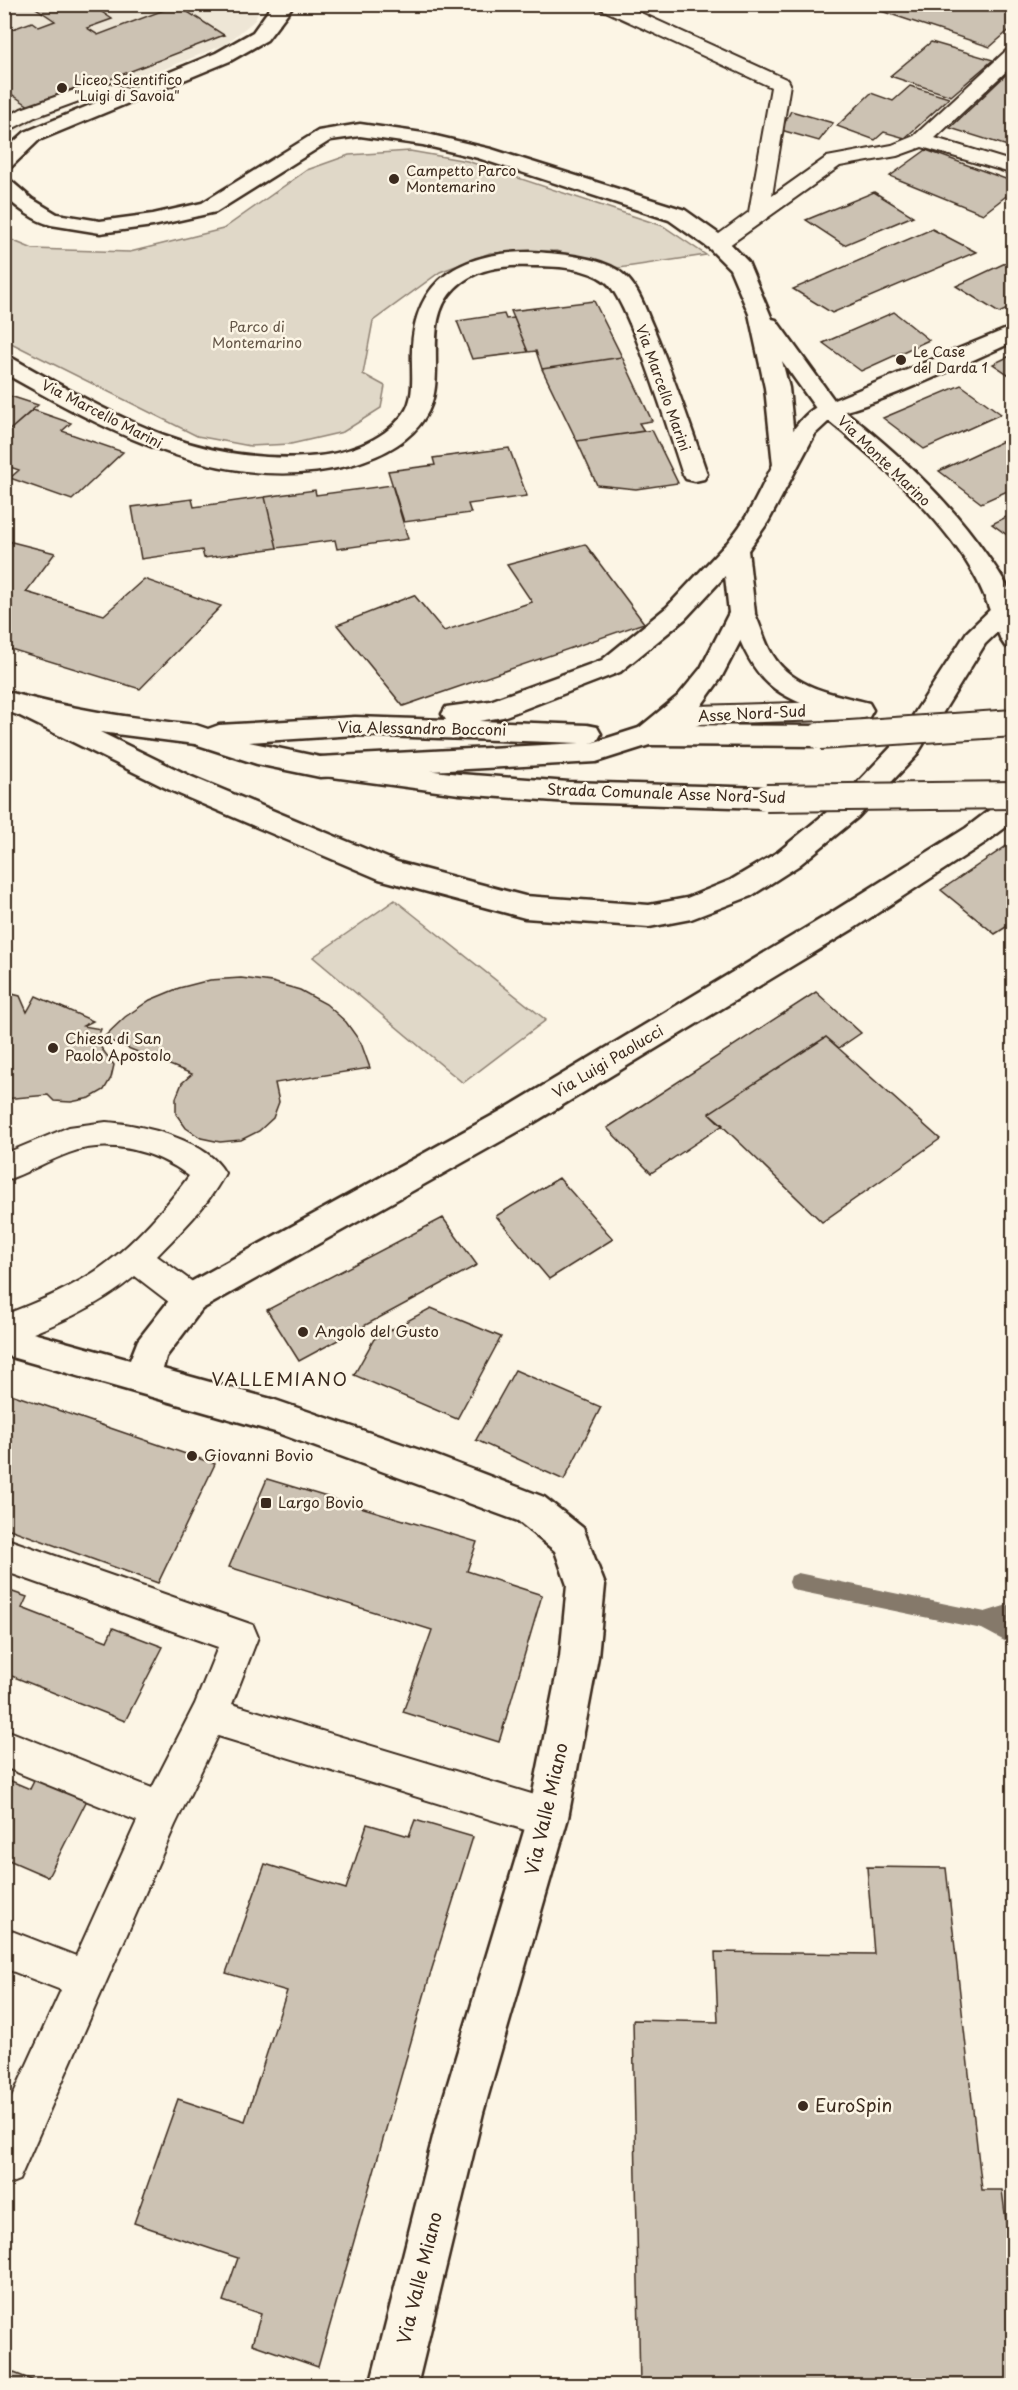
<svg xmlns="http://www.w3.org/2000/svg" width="1018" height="2390" font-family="'Playpen Sans',sans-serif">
	<rect width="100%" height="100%" fill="#fcf5e5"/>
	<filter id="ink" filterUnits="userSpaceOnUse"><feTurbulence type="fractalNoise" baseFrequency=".0167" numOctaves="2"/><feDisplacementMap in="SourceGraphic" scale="12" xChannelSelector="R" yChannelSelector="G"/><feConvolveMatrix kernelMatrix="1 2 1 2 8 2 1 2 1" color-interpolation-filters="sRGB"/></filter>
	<g filter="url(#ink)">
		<!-- built -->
		<path fill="#eee6d6" d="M 4,5 L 261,5 L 255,20 L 226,44 L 38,120 L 5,139 Z"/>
		<!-- green -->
		<path fill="#e0d8c8" stroke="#8e8173" stroke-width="1.5" d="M 410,151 L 467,161 L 663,226 L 706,255 L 619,268 L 557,251 L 490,253 L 440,272 L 373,321 L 363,374 L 385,386 L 381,408 L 343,432 L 291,444 L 250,446 L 197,436 L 5,340 L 4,237 L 33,249 L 130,252 L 223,229 L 307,170 L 349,155 Z
			M 395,900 L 546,1020 L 463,1083 L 313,957 Z"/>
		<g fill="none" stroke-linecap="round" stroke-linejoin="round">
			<!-- stream -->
			<path fill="#85796b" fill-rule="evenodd" d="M 798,1573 L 985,1612 L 1014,1603 L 1014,1621 L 1007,1623 L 1014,1627 L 1014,1646 L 982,1629 L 798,1591 L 791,1588 L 789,1582 L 791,1576 Z"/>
		</g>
		<!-- building -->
		<path fill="#ccc2b3" stroke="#3b2a1e" stroke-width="1.5" d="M 30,4 L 90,4 L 112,19 L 87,28 L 98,35 L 177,5 L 224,35 L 108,80 L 103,77 L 29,106 L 4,89 L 4,30 L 7,31 L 32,22 L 39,27 L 55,21 Z
			M 887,4 L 985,4 L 1014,12 L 1014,26 L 990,47 L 878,10 Z
			M 931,42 L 993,60 L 951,96 L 890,76 Z
			M 1014,67 L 1014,148 L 950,128 Z
			M 910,86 L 949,98 L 905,138 L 884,132 L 875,140 L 837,126 L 871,93 L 893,101 Z
			M 791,111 L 833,123 L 819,141 L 781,130 Z
			M 926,150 L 1014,182 L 1014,190 L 983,214 L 890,176 Z
			M 874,192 L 913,216 L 844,245 L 806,220 Z
			M 932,229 L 976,252 L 832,313 L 793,289 Z
			M 1014,259 L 1014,306 L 999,313 L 956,286 Z
			M 594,301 L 622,357 L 542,369 L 536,351 L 528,352 L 511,311 Z
			M 894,312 L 929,340 L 861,371 L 823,343 Z
			M 504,314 L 506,319 L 514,318 L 528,352 L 472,359 L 457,321 Z
			M 1014,354 L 1014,378 L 993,364 Z
			M 622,357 L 652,421 L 639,423 L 644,431 L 577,441 L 542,369 Z
			M 961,385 L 1001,414 L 924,449 L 883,418 Z
			M 4,394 L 38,405 L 4,435 Z
			M 33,410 L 71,423 L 62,431 L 123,452 L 72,500 L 10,478 L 19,470 L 4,465 L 4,435 Z
			M 652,430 L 678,483 L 636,489 L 597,485 L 577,441 Z
			M 1014,436 L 1014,488 L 981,503 L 939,471 Z
			M 509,448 L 527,496 L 468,504 L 471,513 L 404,522 L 388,471 L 435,465 L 433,458 Z
			M 392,485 L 408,539 L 337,549 L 335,540 L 277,548 L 265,497 L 315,490 L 316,495 Z
			M 265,497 L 277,548 L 204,558 L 202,550 L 141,559 L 132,507 L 192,499 L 194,507 Z
			M 1014,513 L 1014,540 L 992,524 Z
			M 4,540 L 55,553 L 26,592 L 104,615 L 144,579 L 221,606 L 140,689 L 4,647 Z
			M 585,544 L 644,623 L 403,706 L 337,625 L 414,595 L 444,631 L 532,602 L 507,565 Z
			M 1014,841 L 1014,894 L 1011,895 L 1014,898 L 1014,922 L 995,934 L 941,890 Z
			M 241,978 L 272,982 L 300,990 L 326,1004 L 346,1022 L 361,1043 L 370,1068 L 275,1083 L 279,1102 L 273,1118 L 259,1131 L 241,1140 L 220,1142 L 201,1138 L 186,1128 L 176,1114 L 176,1098 L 182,1083 L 192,1074 L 103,1038 L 125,1017 L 150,1000 L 179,988 L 210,980 Z
			M 4,992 L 20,996 L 27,1012 L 36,996 L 93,1021 L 83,1026 L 101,1029 L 96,1041 L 114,1065 L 111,1078 L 104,1090 L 90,1098 L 71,1102 L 54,1101 L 48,1095 L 4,1099 Z
			M 816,992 L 861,1033 L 839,1048 L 826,1037 L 709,1113 L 723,1125 L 651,1173 L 607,1128 Z
			M 826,1037 L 940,1139 L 822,1222 L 709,1113 Z
			M 559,1178 L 613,1239 L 549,1279 L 496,1216 Z
			M 443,1218 L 477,1265 L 299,1361 L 267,1310 Z
			M 431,1308 L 501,1337 L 457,1419 L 354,1375 L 374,1339 Z
			M 515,1370 L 601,1407 L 564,1480 L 476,1440 Z
			M 11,1394 L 215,1464 L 158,1583 L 4,1527 L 4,1406 Z
			M 267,1479 L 477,1542 L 467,1571 L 542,1595 L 499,1742 L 403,1712 L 432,1630 L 229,1567 Z
			M 4,1589 L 27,1597 L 22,1608 L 107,1641 L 113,1628 L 163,1647 L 125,1721 L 4,1673 Z
			M 37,1775 L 89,1796 L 48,1877 L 4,1858 L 4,1778 L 30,1789 Z
			M 415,1820 L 473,1837 L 430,1975 L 318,2367 L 252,2344 L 261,2314 L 223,2301 L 238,2258 L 134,2223 L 178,2099 L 245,2121 L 287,1991 L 226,1973 L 265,1864 L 346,1889 L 367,1824 L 409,1836 Z
			M 867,1867 L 946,1868 L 982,2190 L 1002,2190 L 1014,2284 L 1014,2386 L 640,2386 L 633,2020 L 718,2022 L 715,1952 L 874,1954 Z
			M 4,2369 L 47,2386 L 4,2386 Z"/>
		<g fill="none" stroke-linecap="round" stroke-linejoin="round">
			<defs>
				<path id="lane" d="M 596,4 L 621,4 L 788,80 L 790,84 L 772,196 L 827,157 L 892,145 L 914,136 L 1007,50 L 1014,49 L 1014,64 L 935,138 L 1014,162 L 1014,174 L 922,147 L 897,156 L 840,166 L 725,248 L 718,250 L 711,248 L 708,244 L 711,240 L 749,212 L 771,87 L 599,8 Z
					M 100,81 L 135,91 L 137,95 L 135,99 L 128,101 L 101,93 L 35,117 L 4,133 L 4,119 L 21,109 Z
					M 859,701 L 868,704 L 872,710 L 868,716 L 859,719 L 700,724 L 658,741 L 649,744 L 640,741 L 636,735 L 640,729 L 697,706 Z
					M 106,1122 C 140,1124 208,1140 225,1173 C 209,1205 182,1230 157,1256 L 202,1289 L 206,1299 L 202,1309 L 190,1313 L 178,1309 L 135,1276 C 97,1308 51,1327 4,1344 L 4,1315 C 33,1304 62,1292 88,1276 C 125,1254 164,1210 189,1176 C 156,1151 109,1138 69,1153 C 47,1161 27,1173 4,1181 L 4,1154 L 69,1127 Z
					M 4,1538 L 253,1625 L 258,1637 L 232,1704 L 548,1799 L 562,1804 L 567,1818 L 562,1832 L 548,1837 L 218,1736 L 175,1825 L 19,2180 L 4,2186 L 4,2115 L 61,1990 L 4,1968 L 4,1928 L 76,1956 L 137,1821 L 4,1767 L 4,1729 L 152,1788 L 195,1704 L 218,1647 L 4,1571 Z"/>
				<path id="street" d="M 273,4 L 292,4 L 292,7 L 267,40 L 230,61 L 39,140 L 11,167 L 4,169 L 4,151 L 25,132 L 216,53 L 253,32 Z
					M 360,124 L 423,133 L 491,149 L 685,210 L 726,239 L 748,262 L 772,319 L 776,320 L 834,400 L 1014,326 L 1014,342 C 979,356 848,421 820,414 L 782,361 L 789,388 L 797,465 L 794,470 L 785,472 L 776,470 L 773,465 L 765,388 L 749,314 L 730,269 L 710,249 L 669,220 L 478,158 L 423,145 L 360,136 L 331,140 L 216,212 L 153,226 L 100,233 L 51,225 C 34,221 18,208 4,196 L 4,179 L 11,181 L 32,199 L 57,214 L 100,221 L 153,214 L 202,203 L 318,131 Z
					M 531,252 C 556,253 605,257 624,275 C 639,288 645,309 653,327 C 673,375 690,424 707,474 L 704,479 L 695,481 L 686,479 L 683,474 C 671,439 629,300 606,282 C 587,267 555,266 531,266 C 504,265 475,268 455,288 C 419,323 450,378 425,417 C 409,443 379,457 350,465 C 226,497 109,432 4,373 L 4,356 L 12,358 C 110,413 191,464 308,457 C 342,455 383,443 404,413 C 416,396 411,371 412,351 C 414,277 464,252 531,252 Z"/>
				<path id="secondary" d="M 828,402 L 836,404 C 892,448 946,496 986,554 C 996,568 1009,585 1013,602 C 1016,616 1014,634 1014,649 L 1005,646 L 1001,640 C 993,620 987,599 977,580 C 947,522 879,461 829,421 L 815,434 L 768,522 L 744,556 L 735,558 L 726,556 L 722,550 C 729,540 738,530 744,520 C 766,488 788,412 828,402 Z
					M 1014,796 L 1014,821 L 986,842 L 853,929 L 528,1126 L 202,1309 L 166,1357 L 163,1369 L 275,1400 L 434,1455 L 544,1497 L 583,1528 L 605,1585 L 598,1657 L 568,1818 L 483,2113 L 417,2386 L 370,2386 L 439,2113 L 528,1818 L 560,1657 L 567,1585 L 555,1551 L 518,1521 L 275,1432 L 4,1355 L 4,1325 L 130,1360 L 138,1340 L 178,1289 L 506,1108 L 831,913 L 966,828 L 1004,799 Z"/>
				<path id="primary" d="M 735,542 L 744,544 L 748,550 L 755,613 L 721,678 L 698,710 L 659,742 L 596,762 L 320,777 L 257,764 L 195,744 L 100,732 L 192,777 L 397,862 L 525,896 L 649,905 L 687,898 L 731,880 L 778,852 L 838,803 L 896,742 L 967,632 L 994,606 L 1003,603 L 1012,606 L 1012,618 L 985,644 L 916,756 L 858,817 L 798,866 L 751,896 L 691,919 L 649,927 L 525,918 L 379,879 L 172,791 L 20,716 L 4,710 L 4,691 C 68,709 131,718 196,725 L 208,729 L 219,725 L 355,717 L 446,720 L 442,714 L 446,707 L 490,701 L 602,660 L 667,607 L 726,544 ZM 725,576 L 729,613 L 701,668 L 678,696 L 639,728 L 595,742 L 590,743 L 597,741 L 601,734 L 597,727 L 587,725 L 479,721 L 503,717 L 620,672 L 685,619 ZM 355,735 L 580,743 L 320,757 L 249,742 Z"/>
				<path id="highway" d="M 742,604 L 751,607 C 760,621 763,639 772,654 C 792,688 834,694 869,703 L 873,710 L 869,717 C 855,720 842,715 828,712 C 764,694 752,673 729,613 L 733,607 Z
					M 649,725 L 820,726 L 830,729 L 834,736 L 830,743 L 820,746 L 649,745 L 639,742 L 635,735 L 639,728 Z
					M 320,757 L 459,774 L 569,782 L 766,788 L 776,791 L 780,798 L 776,805 L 766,808 L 569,802 L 459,794 L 310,774 L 306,767 L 310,760 Z"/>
			</defs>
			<!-- lane casing -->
			<use href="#lane" stroke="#3b2a1e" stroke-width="4"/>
			<!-- street casing -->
			<use href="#street" stroke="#3b2a1e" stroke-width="5"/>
			<!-- secondary casing -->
			<use href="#secondary" stroke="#3b2a1e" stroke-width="5"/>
			<!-- primary casing -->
			<use href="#primary" stroke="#3b2a1e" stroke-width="5"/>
			<!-- highway casing -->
			<use href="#highway" stroke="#3b2a1e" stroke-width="5"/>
			<!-- lane -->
			<use href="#lane" fill="#fcf5e5" fill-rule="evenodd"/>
			<!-- street -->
			<use href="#street" fill="#fcf5e5" fill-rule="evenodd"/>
			<!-- secondary -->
			<use href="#secondary" fill="#fcf5e5" fill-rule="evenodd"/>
			<!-- primary -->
			<use href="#primary" fill="#fcf5e5" fill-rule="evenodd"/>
			<!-- highway -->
			<use href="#highway" fill="#fcf5e5" fill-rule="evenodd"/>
			<defs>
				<path id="highway-bridge" d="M 820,736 L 1014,723
					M 766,798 L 1014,795"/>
			</defs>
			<!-- highway-bridge casing -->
			<use href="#highway-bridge" stroke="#3b2a1e" stroke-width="30" stroke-linecap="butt"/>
			<!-- highway-bridge -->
			<use href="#highway-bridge" stroke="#fcf5e5" stroke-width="26"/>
		</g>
	</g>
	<!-- markers -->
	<g fill="#3b2a1e" stroke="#fcf5e5" stroke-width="2">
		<circle cx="62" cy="88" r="6"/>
		<circle cx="394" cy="179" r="6"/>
		<circle cx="901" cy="360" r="6"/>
		<circle cx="53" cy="1048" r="6"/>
		<circle cx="303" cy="1332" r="6"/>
		<circle cx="192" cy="1456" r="6"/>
		<rect x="260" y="1497" width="12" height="12" rx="3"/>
		<circle cx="803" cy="2106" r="6"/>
	</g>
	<g text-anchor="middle" stroke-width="5" stroke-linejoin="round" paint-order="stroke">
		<!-- far-poi labels -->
		<g font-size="14" fill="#3b2a1e" stroke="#fcf5e5" text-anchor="start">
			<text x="74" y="85">Liceo Scientifico<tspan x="74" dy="16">"Luigi di Savoia"</tspan></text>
			<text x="406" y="176">Campetto Parco<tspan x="406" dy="16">Montemarino</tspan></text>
			<text x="913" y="357">Le Case<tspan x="913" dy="16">del Darda 1</tspan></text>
		</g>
		<!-- far-park labels -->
		<g font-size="14" fill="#645648" stroke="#fcf5e5">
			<text x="257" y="332">Parco di<tspan x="257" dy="16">Montemarino</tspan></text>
		</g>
		<!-- far-street labels -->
		<g font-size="14" fill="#3b2a1e" stroke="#fcf5e5">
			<text transform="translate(663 388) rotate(70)" y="5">Via Marcello Marini</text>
			<text transform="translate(102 414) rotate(27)" y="5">Via Marcello Marini</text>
			<text transform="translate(884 461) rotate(44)" y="5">Via Monte Marino</text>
		</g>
		<!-- street labels -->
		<g font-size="15" fill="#3b2a1e" stroke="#fcf5e5">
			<text transform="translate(752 714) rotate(-3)" y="5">Asse Nord-Sud</text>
			<text transform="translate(422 729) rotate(1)" y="5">Via Alessandro Bocconi</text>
			<text transform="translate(666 794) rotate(2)" y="5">Strada Comunale Asse Nord-Sud</text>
			<text transform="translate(608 1062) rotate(-31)" y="5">Via Luigi Paolucci</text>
		</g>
		<!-- poi labels -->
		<g font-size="15" fill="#3b2a1e" stroke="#fcf5e5" text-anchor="start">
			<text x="65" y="1044">Chiesa di San<tspan x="65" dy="17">Paolo Apostolo</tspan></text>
			<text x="315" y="1337">Angolo del Gusto</text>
			<text x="204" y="1461">Giovanni Bovio</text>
			<text x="278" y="1508">Largo Bovio</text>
		</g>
		<!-- quarter labels -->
		<g font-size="18" letter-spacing="1.5" fill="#3b2a1e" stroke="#fcf5e5">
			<text x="280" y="1386">VALLEMIANO</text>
		</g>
		<!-- near-street labels -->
		<g font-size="18" fill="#3b2a1e" stroke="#fcf5e5">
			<text transform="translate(547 1809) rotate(-77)" y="6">Via Valle Miano</text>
			<text transform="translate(420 2278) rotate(-76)" y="6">Via Valle Miano</text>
		</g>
		<!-- near-poi labels -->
		<g font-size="18" fill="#3b2a1e" stroke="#fcf5e5" text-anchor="start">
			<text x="815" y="2112">EuroSpin</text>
		</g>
	</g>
	<!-- margin -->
	<rect width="1018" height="2390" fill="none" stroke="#fcf5e5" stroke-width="24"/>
	<rect x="12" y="12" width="994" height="2366" fill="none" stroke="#3b2a1e" stroke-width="2" filter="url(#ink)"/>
</svg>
